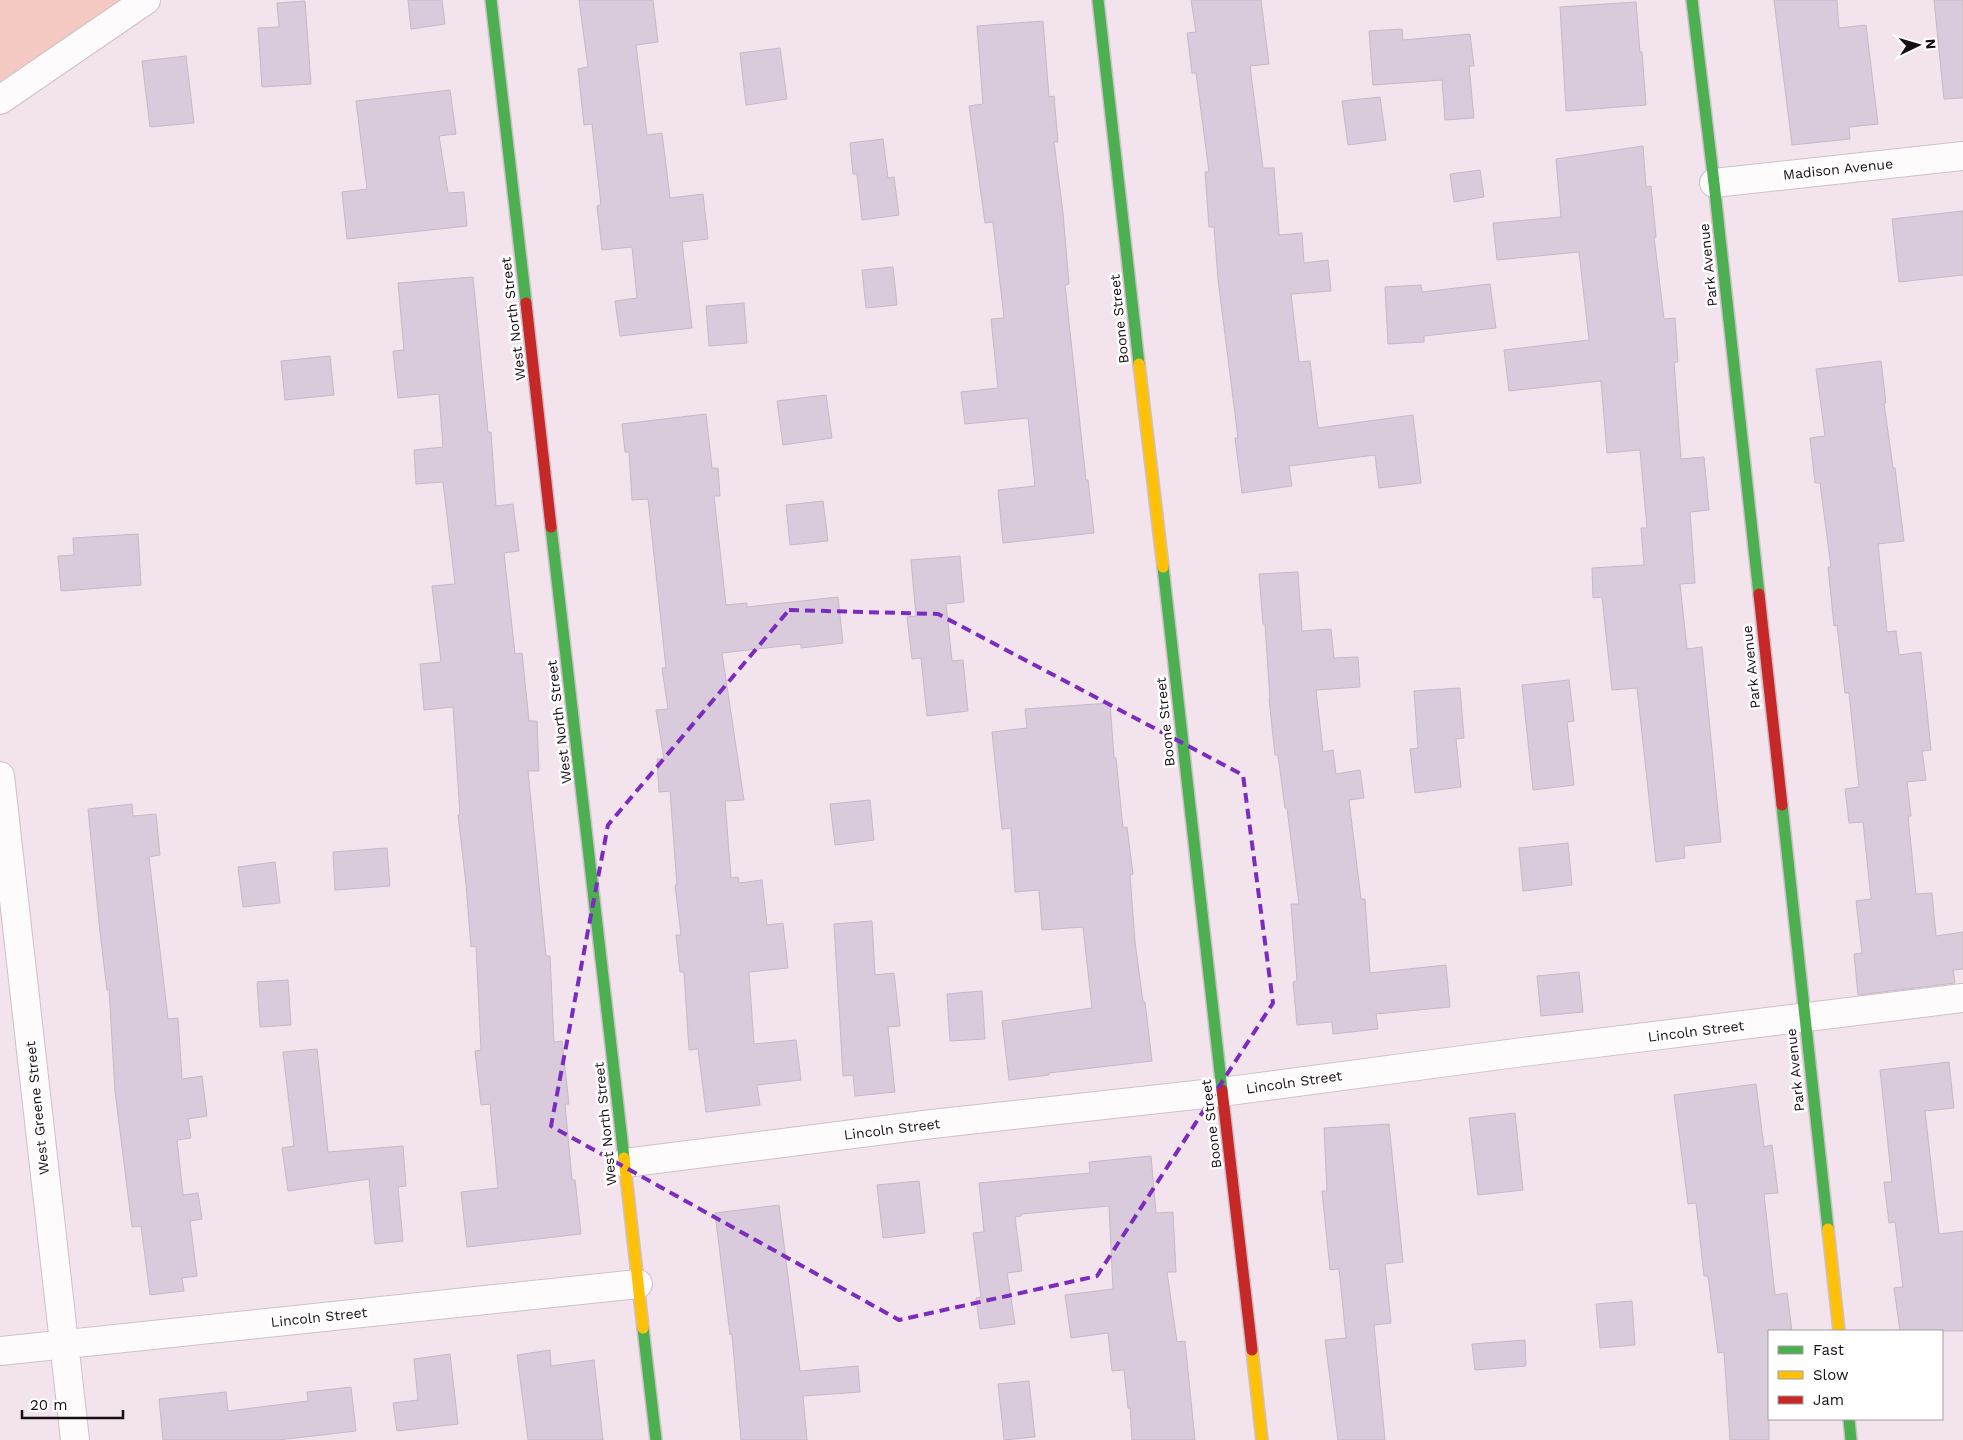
<svg xmlns="http://www.w3.org/2000/svg" width="1963" height="1440" font-family="'Work Sans',sans-serif">
	<rect width="100%" height="100%" fill="#f3e3ed"/>
	<!-- green -->
	<path fill="#f3c9c1" d="M 0,0 L 146,0 L 0,100 Z"/>
	<!-- building -->
	<path fill="#dacbdc" stroke="#c5bac4" d="M 408,0 L 442,0 L 445,24 L 411,29 Z
		M 579,0 L 653,0 L 658,42 L 636,45 L 647,135 L 662,133 L 670,198 L 703,194 L 708,239 L 682,242 L 692,328 L 620,336 L 615,301 L 637,298 L 632,247 L 602,250 L 597,206 L 601,205 L 592,124 L 584,125 L 578,69 L 588,67 Z
		M 1191,0 L 1261,0 L 1269,64 L 1250,66 L 1263,168 L 1274,168 L 1279,235 L 1302,233 L 1304,263 L 1328,260 L 1331,291 L 1291,294 L 1299,362 L 1310,361 L 1318,428 L 1413,415 L 1421,483 L 1379,488 L 1375,455 L 1289,466 L 1292,486 L 1242,493 L 1235,438 L 1238,438 L 1218,279 L 1214,227 L 1209,227 L 1205,172 L 1209,172 L 1196,73 L 1192,73 L 1187,33 L 1196,32 Z
		M 1774,0 L 1837,0 L 1839,28 L 1866,25 L 1878,124 L 1849,127 L 1850,139 L 1792,145 Z
		M 1934,0 L 1963,0 L 1963,98 L 1944,99 Z
		M 305,1 L 311,84 L 262,87 L 258,28 L 279,27 L 277,3 Z
		M 1636,2 L 1640,52 L 1642,52 L 1646,105 L 1566,111 L 1560,7 Z
		M 1043,21 L 1049,97 L 1054,96 L 1058,142 L 1054,142 L 1063,213 L 1069,284 L 1065,285 L 1086,480 L 1088,480 L 1094,533 L 1003,543 L 998,490 L 1035,486 L 1028,418 L 965,424 L 961,392 L 998,388 L 991,319 L 1004,318 L 993,222 L 985,223 L 969,106 L 983,104 L 977,26 Z
		M 1402,29 L 1403,40 L 1470,34 L 1474,66 L 1469,66 L 1474,118 L 1445,120 L 1442,80 L 1373,85 L 1369,31 Z
		M 780,48 L 787,99 L 746,105 L 740,53 Z
		M 186,56 L 194,123 L 150,127 L 142,61 Z
		M 450,90 L 456,134 L 439,136 L 448,193 L 464,192 L 467,226 L 347,239 L 342,192 L 367,189 L 356,101 Z
		M 1380,97 L 1386,140 L 1348,145 L 1342,101 Z
		M 883,139 L 888,178 L 894,177 L 899,215 L 862,220 L 857,174 L 853,174 L 850,143 Z
		M 1643,146 L 1646,187 L 1651,186 L 1656,237 L 1654,237 L 1664,319 L 1675,318 L 1678,362 L 1674,362 L 1681,459 L 1704,457 L 1709,510 L 1690,512 L 1695,583 L 1680,584 L 1687,649 L 1702,647 L 1721,842 L 1684,846 L 1685,858 L 1656,862 L 1637,688 L 1612,690 L 1602,597 L 1593,598 L 1592,568 L 1644,565 L 1641,528 L 1647,528 L 1640,450 L 1607,453 L 1601,381 L 1509,391 L 1504,350 L 1589,340 L 1579,252 L 1497,260 L 1493,223 L 1561,217 L 1556,159 Z
		M 1480,170 L 1484,197 L 1454,202 L 1450,174 Z
		M 1963,211 L 1963,275 L 1899,282 L 1892,219 Z
		M 893,267 L 897,305 L 866,308 L 862,270 Z
		M 473,277 L 488,432 L 491,432 L 496,506 L 513,504 L 519,551 L 504,553 L 515,654 L 522,653 L 529,721 L 537,721 L 539,771 L 528,771 L 546,956 L 550,956 L 554,1042 L 562,1041 L 569,1104 L 565,1104 L 572,1180 L 575,1180 L 581,1234 L 467,1247 L 461,1192 L 498,1188 L 490,1104 L 481,1105 L 475,1051 L 481,1050 L 476,946 L 471,947 L 466,884 L 458,815 L 460,815 L 453,707 L 424,710 L 420,664 L 441,662 L 432,586 L 455,584 L 443,482 L 416,484 L 414,450 L 443,447 L 439,394 L 398,398 L 393,351 L 404,350 L 398,283 Z
		M 1490,284 L 1496,328 L 1424,336 L 1424,342 L 1388,344 L 1385,287 L 1421,285 L 1422,292 Z
		M 744,303 L 747,343 L 709,346 L 706,306 Z
		M 330,356 L 334,395 L 285,400 L 281,361 Z
		M 1881,361 L 1886,403 L 1884,403 L 1893,468 L 1895,468 L 1904,541 L 1878,544 L 1887,632 L 1896,631 L 1899,655 L 1921,652 L 1931,750 L 1922,751 L 1926,780 L 1907,782 L 1911,816 L 1908,816 L 1916,894 L 1932,893 L 1936,936 L 1963,932 L 1963,969 L 1953,970 L 1955,983 L 1858,995 L 1854,954 L 1862,953 L 1856,901 L 1871,899 L 1863,822 L 1849,823 L 1845,789 L 1859,787 L 1849,693 L 1845,693 L 1837,625 L 1834,626 L 1828,567 L 1831,567 L 1820,483 L 1815,483 L 1810,438 L 1825,436 L 1816,369 Z
		M 826,395 L 832,438 L 783,445 L 777,401 Z
		M 706,414 L 712,468 L 718,468 L 720,496 L 714,496 L 726,605 L 747,603 L 747,607 L 838,597 L 843,643 L 801,648 L 801,644 L 722,653 L 744,800 L 725,801 L 731,878 L 738,877 L 739,883 L 762,880 L 767,925 L 783,923 L 788,968 L 749,972 L 754,1044 L 796,1040 L 801,1080 L 757,1085 L 760,1105 L 706,1112 L 698,1049 L 689,1050 L 684,972 L 680,972 L 676,935 L 681,935 L 675,885 L 677,885 L 670,791 L 659,792 L 657,759 L 664,759 L 656,710 L 668,709 L 662,668 L 666,668 L 648,499 L 632,500 L 629,452 L 625,452 L 622,424 Z
		M 823,501 L 828,541 L 790,545 L 786,505 Z
		M 138,534 L 141,585 L 61,591 L 58,556 L 74,555 L 73,538 Z
		M 960,556 L 964,602 L 946,604 L 952,661 L 963,660 L 968,711 L 927,716 L 921,658 L 912,659 L 907,617 L 916,616 L 911,560 Z
		M 1298,572 L 1302,631 L 1331,629 L 1334,658 L 1358,657 L 1360,687 L 1316,690 L 1323,752 L 1333,750 L 1336,774 L 1360,770 L 1364,798 L 1349,800 L 1361,899 L 1365,899 L 1370,973 L 1446,965 L 1450,1007 L 1376,1014 L 1378,1029 L 1333,1034 L 1332,1022 L 1297,1025 L 1293,982 L 1297,981 L 1291,904 L 1299,904 L 1287,808 L 1285,808 L 1278,755 L 1275,755 L 1269,699 L 1270,699 L 1265,624 L 1263,624 L 1259,574 Z
		M 1569,680 L 1574,721 L 1567,722 L 1574,785 L 1533,790 L 1522,685 Z
		M 1460,688 L 1464,738 L 1456,739 L 1461,787 L 1415,793 L 1410,749 L 1418,748 L 1414,691 Z
		M 1110,703 L 1114,758 L 1116,758 L 1123,828 L 1127,827 L 1133,874 L 1130,875 L 1135,942 L 1143,1002 L 1145,1002 L 1152,1061 L 1049,1073 L 1049,1075 L 1009,1080 L 1002,1021 L 1092,1008 L 1083,927 L 1042,930 L 1039,890 L 1015,892 L 1011,828 L 1002,829 L 992,732 L 1027,728 L 1025,709 Z
		M 870,800 L 874,840 L 835,845 L 830,804 Z
		M 132,804 L 133,816 L 156,814 L 160,855 L 149,857 L 168,1019 L 178,1018 L 182,1079 L 202,1076 L 207,1116 L 188,1119 L 191,1138 L 177,1140 L 183,1195 L 198,1193 L 202,1219 L 190,1221 L 197,1276 L 182,1278 L 184,1291 L 150,1295 L 141,1226 L 132,1227 L 115,1091 L 109,989 L 107,990 L 100,932 L 88,809 Z
		M 1568,843 L 1572,885 L 1523,891 L 1519,848 Z
		M 387,848 L 390,886 L 335,890 L 333,852 Z
		M 275,862 L 280,903 L 243,907 L 238,867 Z
		M 872,921 L 875,975 L 894,973 L 900,1026 L 888,1027 L 895,1092 L 855,1096 L 853,1075 L 843,1076 L 834,924 Z
		M 1579,972 L 1583,1012 L 1541,1016 L 1537,976 Z
		M 288,980 L 291,1025 L 260,1027 L 257,982 Z
		M 982,991 L 985,1039 L 950,1041 L 947,994 Z
		M 317,1049 L 328,1152 L 403,1146 L 406,1186 L 398,1187 L 403,1241 L 375,1244 L 369,1179 L 288,1191 L 282,1148 L 294,1146 L 283,1052 Z
		M 1949,1062 L 1954,1108 L 1925,1111 L 1939,1234 L 1963,1231 L 1963,1331 L 1900,1331 L 1894,1288 L 1903,1287 L 1895,1222 L 1889,1223 L 1884,1182 L 1892,1182 L 1880,1070 Z
		M 1756,1084 L 1764,1147 L 1772,1145 L 1778,1193 L 1764,1194 L 1775,1295 L 1787,1293 L 1792,1331 L 1769,1331 L 1769,1440 L 1730,1440 L 1724,1352 L 1718,1353 L 1708,1276 L 1704,1276 L 1696,1203 L 1688,1204 L 1674,1095 Z
		M 1515,1113 L 1523,1190 L 1478,1195 L 1469,1118 Z
		M 1389,1124 L 1403,1262 L 1385,1264 L 1391,1323 L 1374,1325 L 1385,1440 L 1338,1440 L 1325,1340 L 1346,1338 L 1339,1269 L 1330,1270 L 1322,1191 L 1327,1191 L 1324,1128 Z
		M 1151,1156 L 1156,1213 L 1173,1212 L 1176,1272 L 1167,1272 L 1177,1342 L 1185,1341 L 1195,1440 L 1132,1440 L 1130,1408 L 1128,1408 L 1124,1370 L 1112,1371 L 1108,1333 L 1071,1338 L 1065,1295 L 1113,1289 L 1109,1206 L 1021,1214 L 1021,1216 L 1015,1217 L 1022,1271 L 1007,1273 L 1015,1324 L 980,1329 L 976,1298 L 981,1297 L 973,1233 L 984,1232 L 979,1183 L 1090,1173 L 1089,1162 Z
		M 919,1181 L 925,1233 L 883,1238 L 877,1185 Z
		M 779,1205 L 800,1371 L 858,1366 L 860,1392 L 803,1396 L 807,1440 L 741,1440 L 732,1334 L 730,1335 L 715,1213 Z
		M 1632,1301 L 1635,1345 L 1600,1348 L 1596,1304 Z
		M 1525,1340 L 1526,1366 L 1475,1370 L 1472,1344 Z
		M 550,1350 L 551,1366 L 594,1360 L 603,1440 L 528,1440 L 517,1355 Z
		M 450,1354 L 458,1424 L 397,1431 L 393,1403 L 418,1400 L 414,1359 Z
		M 1029,1381 L 1035,1437 L 1004,1440 L 998,1384 Z
		M 351,1387 L 356,1431 L 278,1440 L 163,1440 L 159,1399 L 226,1392 L 228,1411 L 308,1401 L 307,1392 Z"/>
	<g fill="none" stroke-linecap="round" stroke-linejoin="round">
		<defs>
			<path id="street" d="M 0,100 L 146,0
				M 1714,183 L 1963,156
				M 0,776 L 75,1440
				M 625,1163 L 932,1124 L 1222,1092 L 1523,1052 L 1963,998
				M 0,1351 L 638,1284"/>
			<path id="fast" d="M 491,0 L 526,303
				M 1098,0 L 1139,364
				M 1692,0 L 1714,183 L 1759,594
				M 551,527 L 624,1158
				M 1163,567 L 1222,1090
				M 1782,805 L 1828,1229
				M 643,1328 L 656,1440
				M 1849,1419 L 1851,1440"/>
			<path id="slow" d="M 1139,364 L 1163,567
				M 624,1158 L 643,1328
				M 1828,1229 L 1839,1331
				M 1252,1350 L 1262,1440"/>
			<path id="jam" d="M 526,303 L 551,527
				M 1759,594 L 1782,805
				M 1222,1090 L 1252,1350"/>
		</defs>
		<!-- street casing -->
		<use href="#street" stroke="#cdc1c9" stroke-width="30"/>
		<!-- fast casing -->
		<use href="#fast" stroke="#cdc1c9" stroke-width="14"/>
		<!-- slow casing -->
		<use href="#slow" stroke="#cdc1c9" stroke-width="14"/>
		<!-- jam casing -->
		<use href="#jam" stroke="#cdc1c9" stroke-width="14"/>
		<!-- street -->
		<use href="#street" stroke="#fdfbfc" stroke-width="28"/>
		<!-- fast -->
		<use href="#fast" stroke="#4caf50" stroke-width="11"/>
		<!-- slow -->
		<use href="#slow" stroke="#ffc107" stroke-width="11"/>
		<!-- jam -->
		<use href="#jam" stroke="#c62828" stroke-width="11"/>
	</g>
	<!-- marked area -->
	<path fill="none" stroke="#7b2cbf" stroke-width="4" stroke-dasharray="10 6" stroke-linejoin="round" d="M 789,610 L 938,614 L 1243,775 L 1273,1003 L 1097,1276 L 899,1320 L 551,1126 L 608,825 Z"/>
	<g text-anchor="middle" stroke-width="5" stroke-linejoin="round" paint-order="stroke">
		<!-- street labels -->
		<g font-size="14" fill="#170d14" stroke="#fff">
			<text transform="translate(1838 169) rotate(-6)" y="5">Madison Avenue</text>
			<text transform="translate(1708 265) rotate(-96)" y="5">Park Avenue</text>
			<text transform="translate(513 319) rotate(-97)" y="5">West North Street</text>
			<text transform="translate(1119 319) rotate(-96)" y="5">Boone Street</text>
			<text transform="translate(1751 667) rotate(-96)" y="5">Park Avenue</text>
			<text transform="translate(559 722) rotate(-97)" y="5">West North Street</text>
			<text transform="translate(1165 722) rotate(-96)" y="5">Boone Street</text>
			<text transform="translate(1696 1031) rotate(-7)" y="5">Lincoln Street</text>
			<text transform="translate(1795 1070) rotate(-96)" y="5">Park Avenue</text>
			<text transform="translate(1294 1082) rotate(-8)" y="5">Lincoln Street</text>
			<text transform="translate(37 1108) rotate(-96)" y="5">West Greene Street</text>
			<text transform="translate(605 1124) rotate(-96)" y="5">West North Street</text>
			<text transform="translate(1211 1124) rotate(-97)" y="5">Boone Street</text>
			<text transform="translate(892 1129) rotate(-7)" y="5">Lincoln Street</text>
			<text transform="translate(319 1317) rotate(-6)" y="5">Lincoln Street</text>
		</g>
	</g>
	<!-- legend -->
	<rect x="1768" y="1330" width="175" height="90" fill="#ffffff" stroke="#a29ea1"/>
	<rect x="1778" y="1346" width="25" height="8" fill="#4caf50" stroke="#a29ea1"/>
	<text x="1813" y="1355" font-size="15" fill="#170d14">Fast</text>
	<rect x="1778" y="1371" width="25" height="8" fill="#ffc107" stroke="#a29ea1"/>
	<text x="1813" y="1380" font-size="15" fill="#170d14">Slow</text>
	<rect x="1778" y="1396" width="25" height="8" fill="#c62828" stroke="#a29ea1"/>
	<text x="1813" y="1405" font-size="15" fill="#170d14">Jam</text>
	<!-- north arrow -->
	<g transform="translate(1918 45) rotate(85)" stroke="#ffffff" stroke-width="4" paint-order="stroke">
	<path d="M0-4L9 19L0 12L-9 19Z" fill="#170d14"/>
	<text y="-8" font-size="14" font-weight="bold" text-anchor="middle" fill="#170d14">N</text>
	</g>
	<!-- scale -->
	<path d="M22 1410v8h101v-8" fill="none" stroke="#170d14" stroke-width="2.5"/>
	<text x="30" y="1410" font-size="15" fill="#170d14" stroke="#ffffff" stroke-width="4" paint-order="stroke">20 m</text>
</svg>
